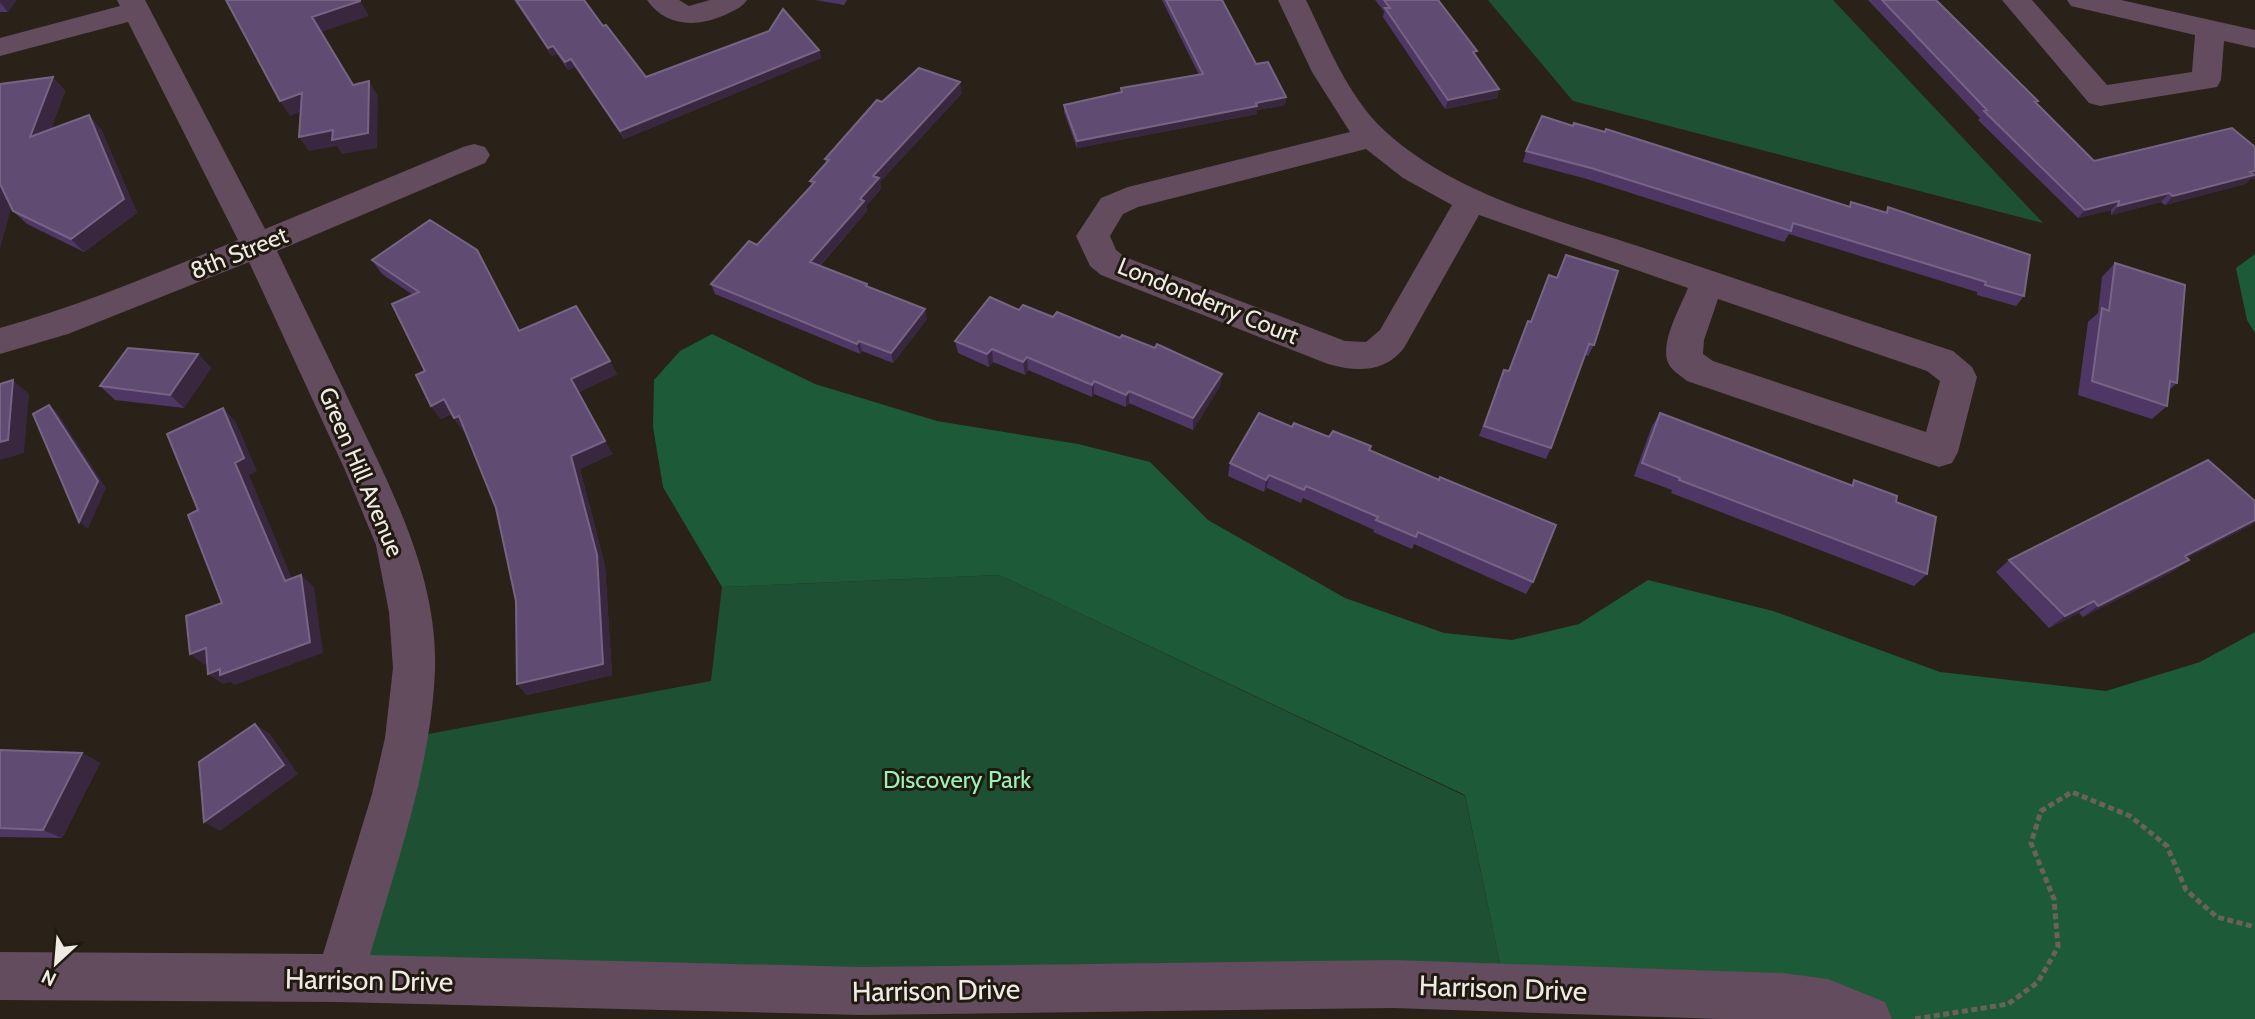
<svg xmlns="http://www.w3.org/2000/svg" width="2255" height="1019" font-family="Cabin,sans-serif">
	<rect width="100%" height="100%" fill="#2a2218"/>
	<!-- green -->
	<path fill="#1e5133" d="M 1488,0 L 1833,0 L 2043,223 L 1573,101 Z
		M 999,575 L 1465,796 L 1505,988 L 339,978 L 407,738 L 711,681 L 722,587 Z"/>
	<!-- forest -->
	<path fill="#1d5a37" d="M 2255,254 L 2255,333 L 2247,320 L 2236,268 Z
		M 712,334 L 815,384 L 937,421 L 1078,444 L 1150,462 L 1208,520 L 1345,598 L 1444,633 L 1512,640 L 1579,624 L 1648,580 L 1773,611 L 1940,672 L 2106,691 L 2200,662 L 2255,632 L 2255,1019 L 1867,1019 L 1505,988 L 1465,795 L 999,575 L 722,587 L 663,487 L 653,427 L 654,380 L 680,351 Z"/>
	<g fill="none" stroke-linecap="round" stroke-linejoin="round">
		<!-- path -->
		<path stroke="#696259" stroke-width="5" stroke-dasharray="6 3.5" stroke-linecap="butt" d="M 1915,1019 L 2008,1004 L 2038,982 L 2058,947 L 2054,899 L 2031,843 L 2041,811 L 2072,792 L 2130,816 L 2167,846 L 2186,890 L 2217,917 L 2255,927"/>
		<!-- minor -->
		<path fill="#624c5d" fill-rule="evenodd" d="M 117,0 L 145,0 L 265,229 L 463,147 L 474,144 L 485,147 L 490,155 L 485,163 L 277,251 C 302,303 328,356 353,409 C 392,490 438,577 435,670 C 431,768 397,862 370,955 L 861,967 L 1393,960 L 1783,973 L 1828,979 L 1885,1002 L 1892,1019 L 1720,1019 L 1393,1008 L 861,1015 L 339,1002 L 0,1000 L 0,952 L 323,954 L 372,794 L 385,738 L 393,668 L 389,612 L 376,545 L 345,470 L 249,262 L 68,334 L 0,354 L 0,328 C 82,305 160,272 238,240 L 128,22 L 0,56 L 0,38 L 120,6 Z
			M 647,0 L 679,0 L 689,6 L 710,0 L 747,0 C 742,7 737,9 729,13 C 701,27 667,29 647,0 Z
			M 1278,0 L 1306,0 C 1328,45 1348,97 1385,131 C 1457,197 1560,220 1650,250 C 1751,284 1852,318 1953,351 L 1972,367 L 1977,377 L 1958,452 L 1952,463 L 1939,467 L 1687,381 C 1680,375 1670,370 1667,360 C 1662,339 1680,308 1688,288 L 1479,215 L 1404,348 C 1385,373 1356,372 1328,364 L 1101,275 L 1090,266 L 1076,236 L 1101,198 L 1128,187 L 1350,132 L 1312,72 ZM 1366,149 L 1403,178 L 1452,205 L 1380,330 L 1366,342 L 1345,341 L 1125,257 L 1116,250 L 1110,236 L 1123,214 L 1138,207 ZM 1718,299 L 1927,371 L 1940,381 L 1926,432 L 1713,361 L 1703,354 L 1704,340 Z
			M 2002,0 L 2032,0 L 2107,85 L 2192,72 L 2195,35 L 2071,6 L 2067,0 L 2121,0 L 2255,30 L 2255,48 L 2224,41 L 2221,80 L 2217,87 L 2100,106 L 2089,103 Z"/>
	</g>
	<!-- wall -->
	<path fill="#4f3765" d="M 0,0 L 8,12 L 0,12 Z
		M 514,0 L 584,0 L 603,26 L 646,77 L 819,50 L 821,58 L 624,139 L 575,67 L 568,70 L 557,54 L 552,56 Z
		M 815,0 L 847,0 L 844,5 Z
		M 1162,0 L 1222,0 L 1256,64 L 1286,97 L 1285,105 L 1257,110 L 1257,114 L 1077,148 L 1064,112 L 1064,105 L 1121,92 L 1121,88 L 1199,75 Z
		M 1375,0 L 1438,0 L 1499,89 L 1497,98 L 1445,109 L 1383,17 L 1384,11 Z
		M 1868,0 L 1936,0 L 2094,161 L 2255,147 L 2255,178 L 2250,179 L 2245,184 L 2165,205 L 2161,202 L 2111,215 L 2111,210 L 2078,218 L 1978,120 L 1980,118 Z
		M 53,77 L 65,91 L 51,129 L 101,129 L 137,213 L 84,252 L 27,224 L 13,211 L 11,206 L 0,248 L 0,84 Z
		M 962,93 L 880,182 L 881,189 L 866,206 L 867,211 L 820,266 L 867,284 L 868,287 L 927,319 L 893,363 L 862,351 L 860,354 L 715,294 L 711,284 L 757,245 L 812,185 L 810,181 L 826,164 L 825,159 L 882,102 Z
		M 1573,126 L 1849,206 L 1851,202 L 1885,213 L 1888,207 L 2024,296 L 2016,306 L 1977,295 L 1977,292 L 1789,234 L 1784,242 L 1587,179 L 1523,162 L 1526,151 Z
		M 372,260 L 485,265 L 520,331 L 610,361 L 617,374 L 579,392 L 612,454 L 580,469 L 605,566 L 612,675 L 527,695 L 517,684 L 516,601 L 496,508 L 465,431 L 463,431 L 451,414 L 441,419 L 431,406 L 413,295 L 382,274 Z
		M 2115,263 L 2177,383 L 2169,390 L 2167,406 L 2152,419 L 2078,395 L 2088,322 L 2098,313 L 2102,277 Z
		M 1019,310 L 1053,317 L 1222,374 L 1220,386 L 1193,430 L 1129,403 L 1126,407 L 1094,394 L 1092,397 L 1028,370 L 1025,375 L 993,362 L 989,367 L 958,353 L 955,341 Z
		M 1531,322 L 1594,345 L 1588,356 L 1585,355 L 1551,448 L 1546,459 L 1479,436 L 1504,370 L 1508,371 Z
		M 198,354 L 211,368 L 184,408 L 115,400 L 100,386 Z
		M 1660,413 L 1851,485 L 1854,480 L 1896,502 L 1927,574 L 1914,586 L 1671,493 L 1672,490 L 1634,476 L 1652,426 Z
		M 1292,427 L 1370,450 L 1533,582 L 1526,594 L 1414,544 L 1412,549 L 1373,532 L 1374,530 L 1303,498 L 1301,503 L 1267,488 L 1264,492 L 1228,476 L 1230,463 Z
		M 2255,501 L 2255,522 L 2251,525 L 2187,558 L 2189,560 L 2172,572 L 2083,617 L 2079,613 L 2049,628 L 1996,572 L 2009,560 Z
		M 0,750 L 82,753 L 100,763 L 62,838 L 0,837 Z"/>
	<!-- shaded-wall -->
	<path fill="#392740" d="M 0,0 L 17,0 L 8,12 L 0,2 Z
		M 360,0 L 369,16 L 321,32 L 312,17 Z
		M 553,46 L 557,54 L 552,56 L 548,48 Z
		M 819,50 L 821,58 L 624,139 L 620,131 Z
		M 571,59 L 575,67 L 568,70 L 565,62 Z
		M 53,77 L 65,91 L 43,151 L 30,137 Z
		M 369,81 L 378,96 L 377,148 L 342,154 L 337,146 L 309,151 L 299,137 Z
		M 960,82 L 962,93 L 880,182 L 881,189 L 866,206 L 867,211 L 814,272 L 810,262 L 860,199 L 873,176 Z
		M 1499,89 L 1497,98 L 1445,109 L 1448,100 Z
		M 302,93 L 312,107 L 290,116 L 280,101 Z
		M 1286,97 L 1285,105 L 1257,110 L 1257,114 L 1077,148 L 1077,141 Z
		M 89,115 L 101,129 L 137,213 L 84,252 L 71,239 Z
		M 2255,171 L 2255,178 L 2250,179 L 2245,184 L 2165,205 L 2173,196 Z
		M 0,184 L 14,198 L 0,248 Z
		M 2169,193 L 2161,202 L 2111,215 L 2118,206 Z
		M 2119,201 L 2111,210 L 2078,218 L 2085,210 Z
		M 477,250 L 485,265 L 527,345 L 519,331 Z
		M 925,309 L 927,319 L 893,363 L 891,353 Z
		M 859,341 L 862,351 L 860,354 L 857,344 Z
		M 992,349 L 993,362 L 989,367 L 987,354 Z
		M 198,354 L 211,368 L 184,408 L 170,395 Z
		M 1027,357 L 1028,370 L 1025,375 L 1023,362 Z
		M 610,361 L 617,374 L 579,392 L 612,454 L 580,469 L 605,566 L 612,675 L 527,695 L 517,684 L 571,456 L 571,379 Z
		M 1222,374 L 1220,386 L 1193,430 L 1193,418 Z
		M 13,380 L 29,394 L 24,453 L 0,460 L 0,442 Z
		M 1094,381 L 1094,394 L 1092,397 L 1092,385 Z
		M 1129,391 L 1129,403 L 1126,407 L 1126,395 Z
		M 444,399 L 454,412 L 441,419 L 431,406 Z
		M 49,405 L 57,412 L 106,488 L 88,529 L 79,522 Z
		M 223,408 L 236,422 L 257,471 L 249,475 L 298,593 L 285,581 L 235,463 Z
		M 459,416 L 468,429 L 463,431 L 454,418 Z
		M 1269,475 L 1267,488 L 1264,492 L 1266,480 Z
		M 2255,520 L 2255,522 L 2251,525 L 2168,568 L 2185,556 Z
		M 2189,560 L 2172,572 L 2083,617 L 2098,606 Z
		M 301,575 L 314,587 L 323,653 L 235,685 L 230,682 L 223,684 L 208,674 Z
		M 2094,601 L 2079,613 L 2049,628 L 2065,616 Z
		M 206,648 L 221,659 L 205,665 L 190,654 Z
		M 255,724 L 270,734 L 298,774 L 220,831 L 204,822 Z
		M 82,753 L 100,763 L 62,838 L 43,830 Z"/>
	<!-- building -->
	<path fill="#604b72" stroke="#776484" stroke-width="2" d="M 226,0 L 360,0 L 360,1 L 312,17 L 353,85 L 369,81 L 368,133 L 332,140 L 333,130 L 299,137 L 302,93 L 280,101 Z
		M 516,0 L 584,0 L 603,26 L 606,25 L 646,77 L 769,31 L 783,9 L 819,50 L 620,131 L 571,59 L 565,62 L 553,46 L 548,48 Z
		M 1166,0 L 1222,0 L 1256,64 L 1268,62 L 1286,97 L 1256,103 L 1257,106 L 1077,141 L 1064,105 L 1122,92 L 1121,88 L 1203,74 Z
		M 1384,0 L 1438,0 L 1477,51 L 1473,52 L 1499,89 L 1448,100 L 1385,8 L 1390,8 Z
		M 1882,0 L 1936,0 L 2038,101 L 2035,102 L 2094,161 L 2232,128 L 2255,147 L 2255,171 L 2250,172 L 2254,175 L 2173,196 L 2169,193 L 2118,206 L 2119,201 L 2085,210 L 1984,111 L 1987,110 Z
		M 919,68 L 960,82 L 873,176 L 879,178 L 860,199 L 864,201 L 810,262 L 867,284 L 866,286 L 925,309 L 891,353 L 859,341 L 857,344 L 711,284 L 749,241 L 757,245 L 815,182 L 810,181 L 829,160 L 825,159 L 877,100 L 882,102 Z
		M 53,77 L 30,137 L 89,115 L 124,199 L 71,239 L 13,211 L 0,184 L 0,84 Z
		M 1542,116 L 1573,126 L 1574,123 L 1605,132 L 1606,129 L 1850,207 L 1851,202 L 1887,213 L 1888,207 L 2030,255 L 2024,296 L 1985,285 L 1986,282 L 1793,223 L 1791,231 L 1591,168 L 1526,151 Z
		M 430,220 L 477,250 L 519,331 L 576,306 L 610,361 L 571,379 L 605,441 L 571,456 L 597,555 L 603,664 L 517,684 L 516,601 L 496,508 L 459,416 L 454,418 L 444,399 L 431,406 L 416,375 L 425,371 L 392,304 L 419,292 L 372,260 Z
		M 1566,255 L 1618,271 L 1594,345 L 1589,344 L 1551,448 L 1484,426 L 1504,370 L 1509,371 L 1528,321 L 1531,322 L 1549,275 L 1557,278 Z
		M 2115,263 L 2185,285 L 2177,383 L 2170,381 L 2167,406 L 2092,381 L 2102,308 L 2109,311 Z
		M 990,297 L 1019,310 L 1023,305 L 1053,317 L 1057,312 L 1120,338 L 1122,335 L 1155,348 L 1157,344 L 1222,374 L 1193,418 L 1129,391 L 1126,395 L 1094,381 L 1092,385 L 1027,357 L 1023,362 L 992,349 L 987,354 L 955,341 Z
		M 128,348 L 198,354 L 170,395 L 100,386 Z
		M 13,380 L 8,440 L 0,442 L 0,384 Z
		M 49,405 L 98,481 L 79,522 L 33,414 Z
		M 223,408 L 244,458 L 235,463 L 285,581 L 301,575 L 310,642 L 220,675 L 220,669 L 208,674 L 206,648 L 190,654 L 186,616 L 222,603 L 188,515 L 198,510 L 167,434 Z
		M 1259,413 L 1292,427 L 1294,423 L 1329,437 L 1333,431 L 1371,446 L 1369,450 L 1439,480 L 1440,477 L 1556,525 L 1533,582 L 1418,532 L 1416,537 L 1376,520 L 1378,517 L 1306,486 L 1304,490 L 1269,475 L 1266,480 L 1230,463 Z
		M 1660,413 L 1853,486 L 1854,480 L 1897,496 L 1896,502 L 1936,517 L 1927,574 L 1679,480 L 1680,478 L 1642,463 Z
		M 2208,460 L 2255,501 L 2255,520 L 2185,556 L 2189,560 L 2098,606 L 2094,601 L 2065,616 L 2009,560 Z
		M 255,724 L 284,765 L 204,822 L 199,762 Z
		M 0,750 L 82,753 L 43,830 L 0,828 Z"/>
	<g text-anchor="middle" stroke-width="6" stroke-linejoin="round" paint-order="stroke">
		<!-- street labels -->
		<g font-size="24" fill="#efeae4" stroke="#20190f">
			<text transform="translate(239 253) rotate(-22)" y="8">8th Street</text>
			<text transform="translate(1208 301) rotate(22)" y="8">Londonderry Court</text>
			<text transform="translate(361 472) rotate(67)" y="8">Green Hill Avenue</text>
		</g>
		<!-- park labels -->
		<g font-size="24" fill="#9bf2b9" stroke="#20190f">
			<text x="957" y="788">Discovery Park</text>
		</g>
		<!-- near-street labels -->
		<g font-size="28" fill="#efeae4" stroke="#20190f">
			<text transform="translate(369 980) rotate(1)" y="10">Harrison Drive</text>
			<text transform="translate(1503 988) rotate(2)" y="10">Harrison Drive</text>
			<text transform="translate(936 990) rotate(-1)" y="10">Harrison Drive</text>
		</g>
	</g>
	<!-- north arrow -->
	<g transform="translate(56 963) rotate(206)" stroke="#20190f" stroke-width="5" paint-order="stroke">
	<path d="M0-5L12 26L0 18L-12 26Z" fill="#efeae4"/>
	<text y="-10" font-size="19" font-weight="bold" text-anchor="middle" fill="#efeae4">N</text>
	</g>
</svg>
